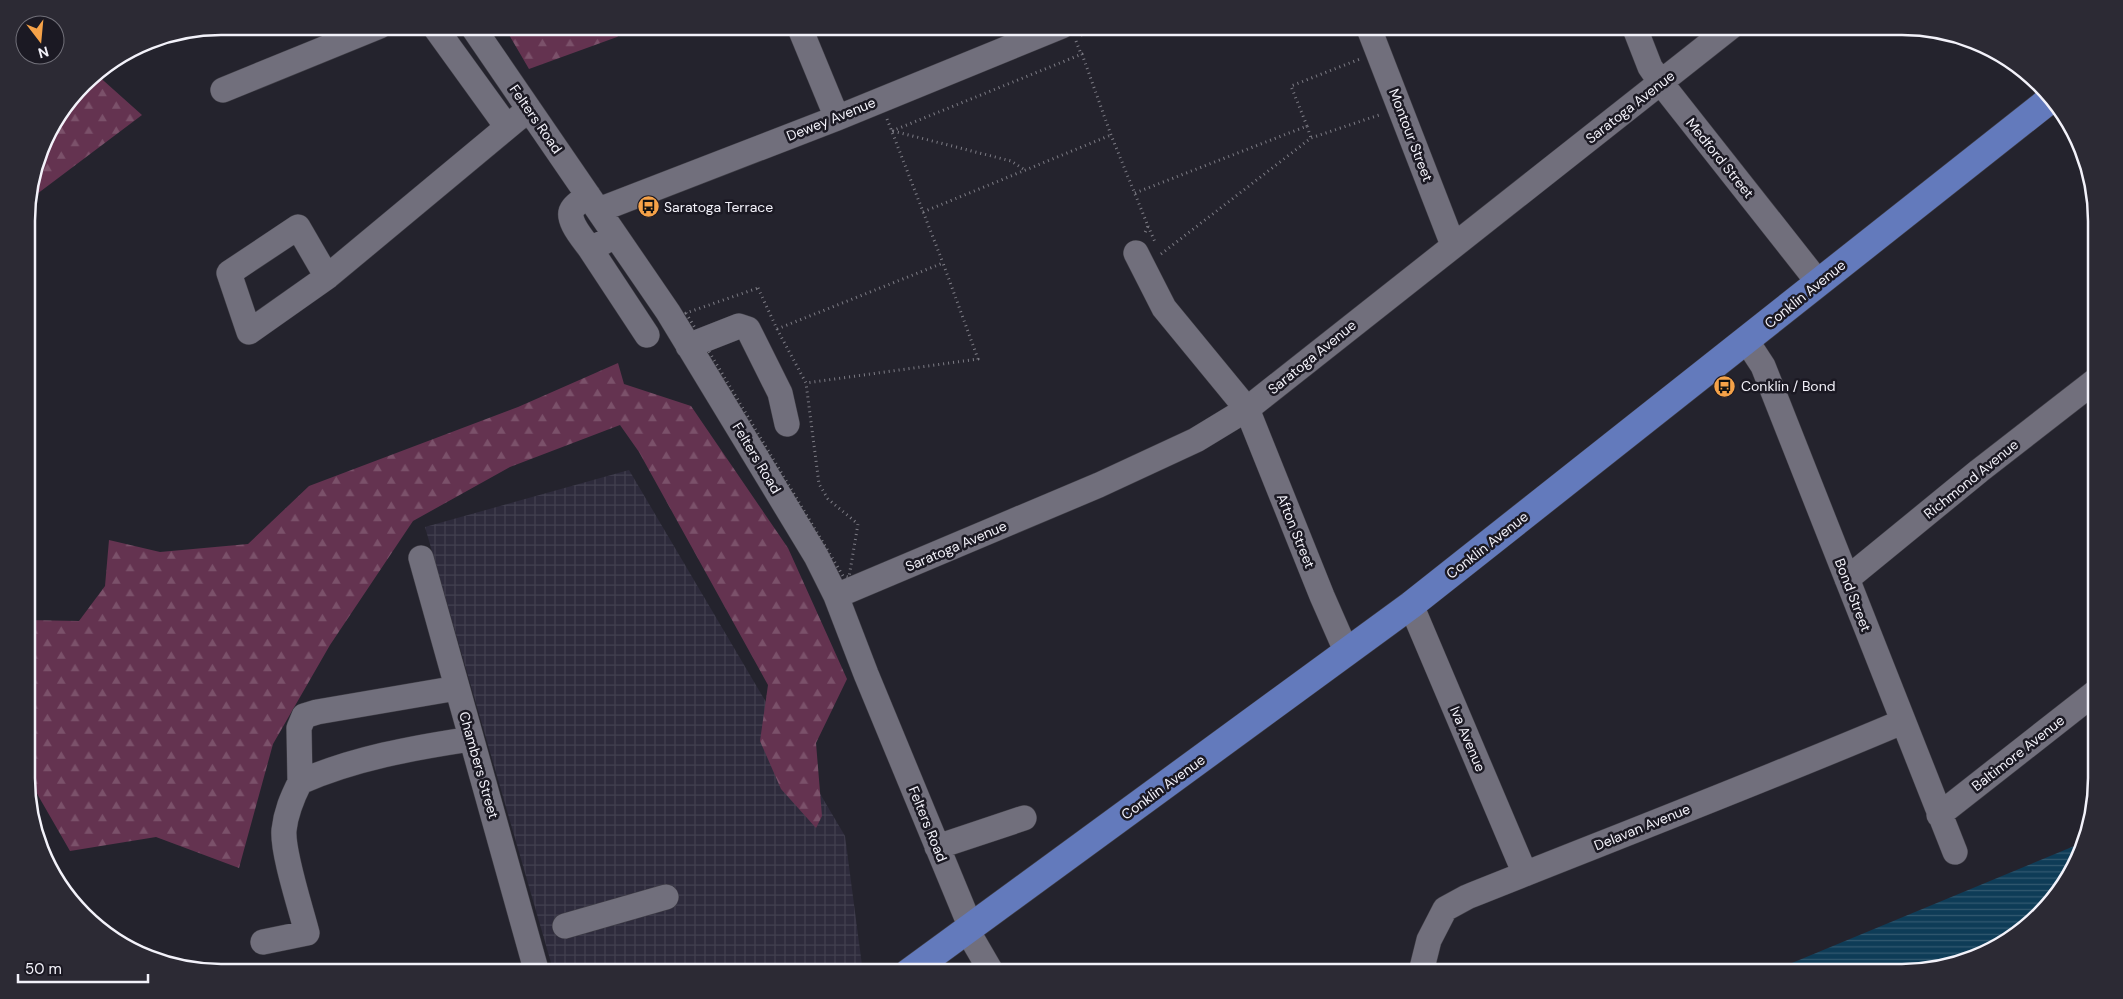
<svg xmlns="http://www.w3.org/2000/svg" width="2123" height="999" font-family="'DM Sans',sans-serif">
	<defs>
		<pattern id="industrial-grid" width="8" height="8" patternUnits="userSpaceOnUse" patternTransform="scale(1.25)"><rect width="8" height="8" fill="#2e2b3c"/><path d="M0 4h8M4 0v8" fill="none" stroke="#42404f"/></pattern>
		<pattern id="forest-firs" width="22" height="20" patternUnits="userSpaceOnUse" patternTransform="scale(1.25)"><rect width="22" height="20" fill="#643350"/><path d="M5 1l3.5 6h-7zM16 11l3.5 6h-7z" fill="#7b516a"/></pattern>
		<pattern id="water-rules" width="6" height="5" patternUnits="userSpaceOnUse" patternTransform="scale(1.25)"><rect width="6" height="5" fill="#0e3c57"/><path d="M0 2.5h6" fill="none" stroke="#325970"/></pattern>
	</defs>
	<rect width="100%" height="100%" fill="#24232d"/>
	<!-- industrial -->
	<path fill="url(#industrial-grid)" d="M 629,470 L 845,836 L 863,973 L 554,973 L 425,527 Z"/>
	<!-- forest -->
	<path fill="url(#forest-firs)" d="M 504,26 L 630,26 L 617,37 L 529,69 Z
		M 95,73 L 142,115 L 29,200 L 46,135 Z
		M 618,363 L 624,384 L 691,406 L 788,548 L 847,679 L 816,743 L 822,816 L 816,828 L 781,789 L 760,741 L 768,685 L 639,452 L 620,425 L 510,467 L 413,521 L 330,645 L 273,744 L 239,868 L 156,837 L 70,851 L 28,778 L 28,620 L 79,621 L 105,586 L 109,540 L 160,552 L 248,544 L 309,486 L 518,407 Z"/>
	<!-- water -->
	<path fill="url(#water-rules)" d="M 2084,842 C 2079,868 2059,894 2040,912 C 2031,921 2021,933 2010,940 C 1941,984 1848,972 1770,972 Z"/>
	<g fill="none" stroke-linecap="round" stroke-linejoin="round">
		<defs>
			<path id="minor" d="M 434,26 L 507,127
				M 472,26 L 668,312 L 816,556 L 836,596 L 866,674 L 971,928
				M 799,26 L 837,118
				M 1368,26 L 1453,245
				M 1634,26 L 1650,67 L 1661,83 L 1818,282
				M 223,90 L 380,26
				M 588,195 C 584,199 577,203 573,208 C 564,219 585,241 591,250
				M 599,210 L 837,118 L 1062,26
				M 615,235 L 591,250 L 647,335
				M 1136,253 L 1164,308 L 1247,409 L 1322,596 L 1347,653
				M 327,277 L 298,227 L 229,273 L 249,332 L 327,277 L 529,109
				M 1746,340 L 1763,366 L 1955,852
				M 688,346 L 739,326 L 748,329 L 780,393 L 787,424
				M 421,558 L 537,973
				M 1847,579 L 1979,471 L 2096,380
				M 836,596 L 1099,485 L 1196,440 L 1247,409 L 1732,26
				M 1411,605 L 1525,874
				M 300,782 L 299,728 L 304,716 L 317,712 L 457,688
				M 1939,815 L 2097,691
				M 937,847 L 1024,818
				M 565,926 L 666,897
				M 967,930 L 992,973
				M 263,942 L 307,933 C 301,909 282,852 284,830 C 286,812 292,798 300,782 C 355,758 412,748 471,739
				M 1421,972 L 1429,940 L 1445,909 L 1467,897 C 1612,839 1758,783 1902,722"/>
			<path id="major" d="M 908,973 L 1411,605 L 2052,98"/>
		</defs>
		<!-- minor casing -->
		<use href="#minor" stroke="#403f47" stroke-width="26"/>
		<!-- major casing -->
		<use href="#major" stroke="#403f47" stroke-width="29"/>
		<!-- path -->
		<path stroke="#7d7c85" stroke-width="3" stroke-dasharray="1 4" stroke-linecap="butt" d="M 1081,35 L 1114,26
			M 1076,41 L 1081,54
			M 887,119 L 943,263
			M 1307,126 L 1291,86 L 1360,59
			M 892,131 L 1082,54 L 1111,135 L 1148,226 L 1144,235
			M 893,131 L 1011,161 L 1025,170
			M 1135,193 L 1307,126 L 1311,138
			M 923,212 L 1111,135
			M 1148,226 L 1155,242
			M 1161,254 L 1311,138 L 1382,114
			M 758,288 L 777,329 L 806,383 L 819,484 L 828,499 L 858,524 L 849,577 L 843,576 L 840,571 L 686,313 Z
			M 777,329 L 943,263 L 978,359 L 806,383"/>
		<!-- minor -->
		<use href="#minor" stroke="#716f7c" stroke-width="25"/>
		<!-- major -->
		<use href="#major" stroke="#637abc" stroke-width="28"/>
	</g>
	<!-- icons -->
	<defs>
		<symbol id="bus-disc" viewBox="-11 -11 22 22"><circle r="9.5" fill="#f6a248" stroke="#1b1923"/><path d="M-5-6H5V4H4V6H2V4H-2V6H-4V4H-5ZM-3.5-4V0h7V-4ZM-3.5 1.2v1.5H-2V1.2ZM2 1.2v1.5H3.5V1.2Z" fill="#111"/></symbol>
	</defs>
	<g fill-rule="evenodd">
		<use href="#bus-disc" x="636" y="194" width="25" height="25"/>
		<use href="#bus-disc" x="1712" y="374" width="25" height="25"/>
	</g>
	<g text-anchor="middle" stroke-width="5" stroke-linejoin="round" paint-order="stroke">
		<!-- street labels -->
		<g font-size="14" fill="#f3f2fa" stroke="#1b1923">
			<text transform="translate(1630 107) rotate(-38)" y="5">Saratoga Avenue</text>
			<text transform="translate(536 119) rotate(55)" y="5">Felters Road</text>
			<text transform="translate(831 119) rotate(-22)" y="5">Dewey Avenue</text>
			<text transform="translate(1411 135) rotate(69)" y="5">Montour Street</text>
			<text transform="translate(1720 158) rotate(51)" y="5">Medford Street</text>
			<text transform="translate(1805 294) rotate(-39)" y="5">Conklin Avenue</text>
			<text transform="translate(1312 357) rotate(-39)" y="5">Saratoga Avenue</text>
			<text transform="translate(757 458) rotate(59)" y="5">Felters Road</text>
			<text transform="translate(1971 479) rotate(-39)" y="5">Richmond Avenue</text>
			<text transform="translate(1296 531) rotate(68)" y="5">Afton Street</text>
			<text transform="translate(1487 545) rotate(-38)" y="5">Conklin Avenue</text>
			<text transform="translate(956 546) rotate(-23)" y="5">Saratoga Avenue</text>
			<text transform="translate(1853 595) rotate(69)" y="5">Bond Street</text>
			<text transform="translate(1468 739) rotate(67)" y="5">Iva Avenue</text>
			<text transform="translate(2018 753) rotate(-38)" y="5">Baltimore Avenue</text>
			<text transform="translate(479 765) rotate(74)" y="5">Chambers Street</text>
			<text transform="translate(1163 787) rotate(-36)" y="5">Conklin Avenue</text>
			<text transform="translate(928 824) rotate(68)" y="5">Felters Road</text>
			<text transform="translate(1642 827) rotate(-22)" y="5">Delavan Avenue</text>
		</g>
		<!-- poi labels -->
		<g font-size="14" fill="#f3f2fa" stroke="#1b1923" text-anchor="start">
			<text x="664" y="212">Saratoga Terrace</text>
			<text x="1741" y="391">Conklin / Bond</text>
		</g>
	</g>
	<!-- crop -->
	<path d="M0 0H2123V999H0ZM221 35H1902A186 186 0 0 1 2088 221V778A186 186 0 0 1 1902 964H221A186 186 0 0 1 35 778V221A186 186 0 0 1 221 35Z" fill="#2c2a34" fill-rule="evenodd"/>
	<path fill="none" stroke="#f3f2fa" stroke-width="2.5" d="M221 35H1902A186 186 0 0 1 2088 221V778A186 186 0 0 1 1902 964H221A186 186 0 0 1 35 778V221A186 186 0 0 1 221 35Z"/>
	<!-- north arrow -->
	<g transform="translate(40 40) rotate(164)"><circle r="24" fill="#1b1923" stroke="#717079"/>
	<path d="M0-4L9 19L0 12L-9 19Z" fill="#f6a248"/>
	<text y="-8" font-size="14" font-weight="bold" text-anchor="middle" fill="#f3f2fa">N</text>
	</g>
	<!-- scale -->
	<path d="M18 974v8h130v-8" fill="none" stroke="#f3f2fa" stroke-width="2.5"/>
	<text x="25" y="974" font-size="15" fill="#f3f2fa" stroke="#1b1923" stroke-width="4" paint-order="stroke">50 m</text>
</svg>
